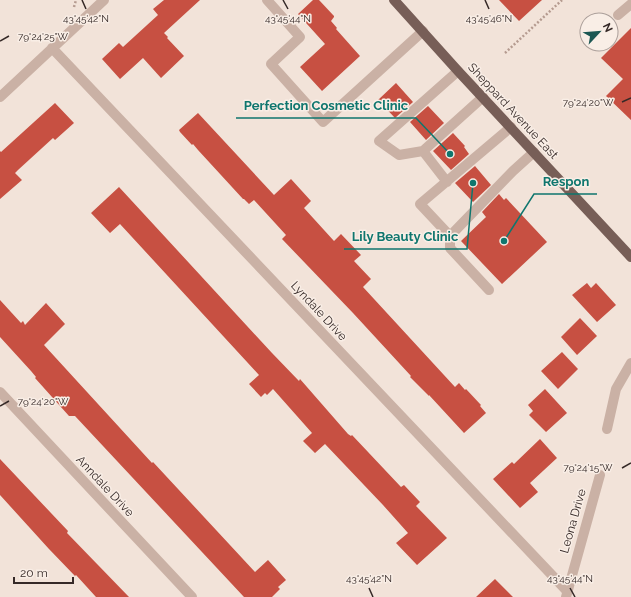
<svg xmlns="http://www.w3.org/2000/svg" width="631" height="597" font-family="Raleway,sans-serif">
	<rect width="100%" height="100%" fill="#f2e3d9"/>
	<!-- building -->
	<path fill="#c75042" d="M 164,0 L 200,0 L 164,33 L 168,37 L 167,38 L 184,56 L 161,78 L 143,58 L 120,79 L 102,59 L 119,43 L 123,47 L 158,15 L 153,9 Z
		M 313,0 L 319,0 L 334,16 L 334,17 L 331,21 L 337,28 L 336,29 L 360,56 L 322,91 L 300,67 L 325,44 L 298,14 Z
		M 499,0 L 542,0 L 519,21 Z
		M 631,28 L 631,120 L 606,96 L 623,79 L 601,58 Z
		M 396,83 L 413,102 L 395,118 L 378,100 Z
		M 55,103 L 74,123 L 55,140 L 53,138 L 18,170 L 15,173 L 22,180 L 0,199 L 0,151 L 1,152 Z
		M 428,106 L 444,123 L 426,140 L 410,122 Z
		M 198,113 L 274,195 L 291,179 L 311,201 L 304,208 L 334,241 L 341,234 L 361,255 L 354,261 L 371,279 L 363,287 L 455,387 L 459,383 L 465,390 L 466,389 L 481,405 L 480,406 L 486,413 L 464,433 L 429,395 L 429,396 L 410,377 L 411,376 L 353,313 L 282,239 L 286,235 L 254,200 L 249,204 L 244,199 L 243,199 L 198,150 L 193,144 L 192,145 L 180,132 L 179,130 Z
		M 453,133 L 465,146 L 464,147 L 469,154 L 451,170 L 433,151 Z
		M 475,166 L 491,185 L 473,202 L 455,183 Z
		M 119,187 L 272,353 L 299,381 L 300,379 L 348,434 L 351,436 L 352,435 L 401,487 L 404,485 L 420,502 L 416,506 L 447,538 L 417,565 L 396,543 L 408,533 L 383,505 L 325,444 L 315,453 L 303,441 L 312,433 L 273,389 L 267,395 L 265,393 L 261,397 L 249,384 L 259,375 L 120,224 L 110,233 L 91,213 Z
		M 499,194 L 504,200 L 506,198 L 547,242 L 502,284 L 461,241 L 486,217 L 482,212 Z
		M 587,283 L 591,288 L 596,283 L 616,305 L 597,322 L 572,295 Z
		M 0,300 L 21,323 L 23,321 L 25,325 L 46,303 L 65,324 L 44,345 L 152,463 L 153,462 L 255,572 L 268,560 L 286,580 L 278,587 L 280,589 L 272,597 L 244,597 L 75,416 L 69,416 L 35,378 L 36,377 L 31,371 L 0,337 Z
		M 580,318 L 597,336 L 577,355 L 561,337 Z
		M 562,352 L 578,369 L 558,389 L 541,371 Z
		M 545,389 L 567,413 L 546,432 L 529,415 L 533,411 L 528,405 Z
		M 540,439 L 557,458 L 530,483 L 538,492 L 520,508 L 493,479 L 512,462 L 514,464 Z
		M 0,459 L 68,531 L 67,533 L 129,597 L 96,597 L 76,575 L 75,576 L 49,549 L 0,495 Z
		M 495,579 L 513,597 L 476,597 Z"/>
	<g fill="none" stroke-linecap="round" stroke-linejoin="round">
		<!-- path -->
		<path stroke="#b59b90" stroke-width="2.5" stroke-dasharray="2 2" stroke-linecap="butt" d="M 74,7 L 76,0
			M 505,53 L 562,0"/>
		<!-- minor -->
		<path stroke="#cab1a5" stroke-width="10" d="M 267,0 L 300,37 L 271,64 L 323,122 L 423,31
			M 618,15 L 631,4
			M 52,48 L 567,591
			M 458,71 L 379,141 L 399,155 L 423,151 L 483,97
			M 0,97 L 104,0
			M 511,127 L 420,204 L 450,236 L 513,171 L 534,152
			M 423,151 L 447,182
			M 450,236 L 450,248 L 489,290
			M 0,392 L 192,597
			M 607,429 L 616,389 L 631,363
			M 566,597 L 600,475"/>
		<!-- major -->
		<path stroke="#775e57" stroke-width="10" d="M 394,0 L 458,71 L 631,257"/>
	</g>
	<!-- ticks -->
	<path fill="none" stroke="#352927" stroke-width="1.5" d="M 82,0 L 86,9M 283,0 L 288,9M 485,0 L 489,9M 0,41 L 9,36M 622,102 L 631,98M 0,406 L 9,401M 622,468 L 631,463M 369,588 L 373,597M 570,588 L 575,597"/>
	<g text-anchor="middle" stroke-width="3" stroke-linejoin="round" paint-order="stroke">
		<!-- street labels -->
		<g font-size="12" fill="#352927" stroke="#f9eee6">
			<text transform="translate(513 111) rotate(47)" y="4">Sheppard Avenue East</text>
			<text transform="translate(319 311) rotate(47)" y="4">Lyndale Drive</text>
			<text transform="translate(105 486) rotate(47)" y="4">Anndale Drive</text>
			<text transform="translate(573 521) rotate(-74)" y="4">Leona Drive</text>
		</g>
	</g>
	<g font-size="10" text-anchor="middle" fill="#352927" stroke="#f9eee6" stroke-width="3" stroke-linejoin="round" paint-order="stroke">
		<text x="489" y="22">43°45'46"N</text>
		<text x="86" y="22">43°45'42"N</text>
		<text x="288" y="22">43°45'44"N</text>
		<text x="43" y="40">79°24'25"W</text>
		<text x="588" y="106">79°24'20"W</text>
		<text x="43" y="405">79°24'20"W</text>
		<text x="588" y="471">79°24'15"W</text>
		<text x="369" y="582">43°45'42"N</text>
		<text x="570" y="582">43°45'44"N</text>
	</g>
	<!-- callouts -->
	<path fill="none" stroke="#0f766e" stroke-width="1.5" d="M450 154L416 118H236M504 241L534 194H597M473 183L467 249H344"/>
	<g fill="#0f766e" stroke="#f9eee6" stroke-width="1.5">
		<circle cx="450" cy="154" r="4"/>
		<circle cx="504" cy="241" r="4"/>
		<circle cx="473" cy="183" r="4"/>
	</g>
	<g font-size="13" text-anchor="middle" font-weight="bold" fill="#0f766e" stroke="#f9eee6" stroke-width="3" stroke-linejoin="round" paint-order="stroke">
		<text x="326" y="110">Perfection Cosmetic Clinic</text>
		<text x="566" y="186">Respon</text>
		<text x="405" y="241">Lily Beauty Clinic</text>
	</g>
	<!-- north arrow -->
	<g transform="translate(599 32) rotate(64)"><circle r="19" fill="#f9eee6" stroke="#ab9f9a"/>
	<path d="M0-3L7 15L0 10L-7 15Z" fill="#1c5753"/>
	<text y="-6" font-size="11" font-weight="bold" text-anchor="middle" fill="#352927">N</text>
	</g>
	<!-- scale -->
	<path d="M14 577v6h59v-6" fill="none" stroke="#352927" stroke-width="2"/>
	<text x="20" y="577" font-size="12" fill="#352927" stroke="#f9eee6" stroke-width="3" paint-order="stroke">20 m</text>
</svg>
